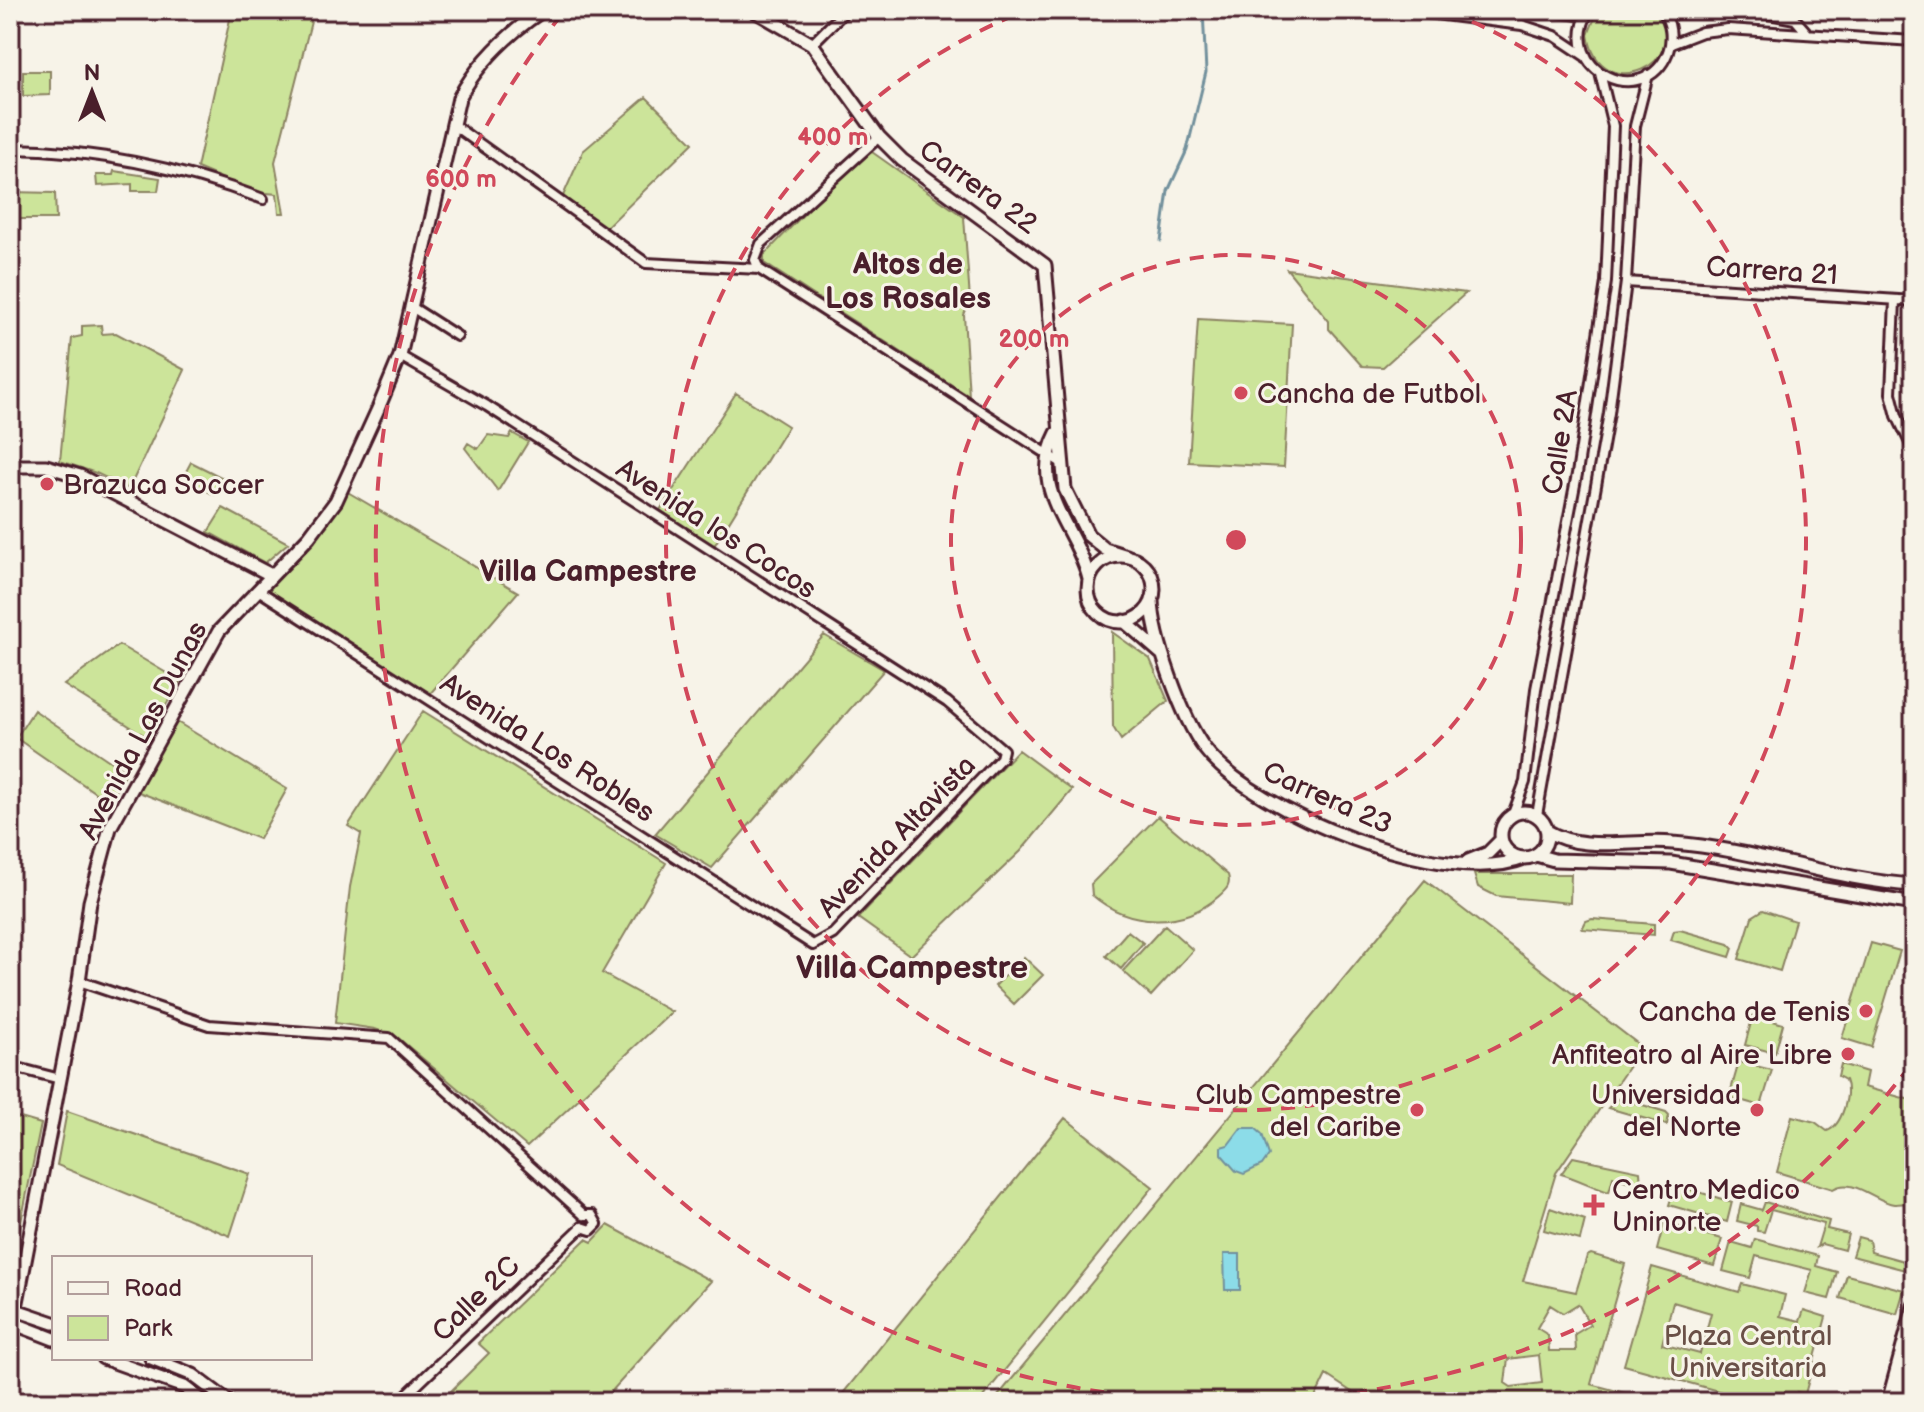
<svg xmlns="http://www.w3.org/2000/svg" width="1924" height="1412" font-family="'Balsamiq Sans',sans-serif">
	<rect width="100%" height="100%" fill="#f7f3e8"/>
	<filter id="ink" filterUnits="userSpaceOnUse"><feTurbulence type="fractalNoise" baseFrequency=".0125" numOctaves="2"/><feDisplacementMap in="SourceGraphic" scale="16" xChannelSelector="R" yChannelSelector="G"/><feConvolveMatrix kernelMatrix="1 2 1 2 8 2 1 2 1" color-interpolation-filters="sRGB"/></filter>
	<g filter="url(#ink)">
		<!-- green -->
		<path fill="#cce49a" stroke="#8b8262" stroke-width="2" fill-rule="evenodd" d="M 232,10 L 314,10 L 275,162 L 284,213 L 279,213 L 277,194 L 255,192 L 197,168 Z
			M 1598,10 L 1656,10 C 1696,63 1600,108 1588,35 Z
			M 23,71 L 50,71 L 50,95 L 23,96 Z
			M 646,97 L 693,143 L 605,229 L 563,196 L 583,151 Z
			M 872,152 L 964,217 L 970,300 L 964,315 L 969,396 L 764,263 L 764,255 L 863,153 Z
			M 114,171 L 160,178 L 158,191 L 132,191 L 132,184 L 97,186 L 96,175 L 113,175 Z
			M 10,192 L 55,193 L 56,219 L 10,219 Z
			M 1287,269 L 1466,293 L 1383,367 L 1362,366 L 1329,329 L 1329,321 Z
			M 1198,319 L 1292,324 L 1284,467 L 1189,462 Z
			M 101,325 L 102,334 L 116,333 L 185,370 L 129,489 L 96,473 L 60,461 L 72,338 L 82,336 L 82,326 Z
			M 736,393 L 788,426 L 714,546 L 660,510 Z
			M 512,433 L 528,442 L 498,491 L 465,448 L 468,443 L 478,449 L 488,435 L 509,438 Z
			M 191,462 L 223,478 L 215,495 L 182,479 Z
			M 346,491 L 518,592 L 429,695 L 269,594 L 269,587 L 315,538 Z
			M 223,508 L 288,543 L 265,563 L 208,532 Z
			M 1112,632 L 1150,659 L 1168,701 L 1121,740 L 1113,727 Z
			M 824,635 L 884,670 L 712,868 L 655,834 Z
			M 119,645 L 180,681 L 147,737 L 64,685 Z
			M 34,710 L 126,772 L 110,803 L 16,738 Z
			M 423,711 L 666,863 L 602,973 L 672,1012 L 527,1147 L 397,1037 L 375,1029 L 335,1023 L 350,887 L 361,834 L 348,826 Z
			M 177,722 L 287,789 L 259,839 L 136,791 Z
			M 1018,750 L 1072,790 L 1021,851 L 911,956 L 858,918 Z
			M 1158,816 L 1228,875 C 1231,885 1227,889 1219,896 C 1183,928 1129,927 1092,895 L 1091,884 Z
			M 1474,874 L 1571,874 L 1570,903 L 1496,896 L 1478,887 Z
			M 1425,880 L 1642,1047 L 1556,1173 L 1523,1281 L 1576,1292 L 1587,1256 L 1591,1254 L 1625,1264 L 1591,1384 L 1658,1402 L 1577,1402 L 1566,1398 L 1367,1402 L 1326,1375 L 1313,1402 L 993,1402 ZM 1578,1304 L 1590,1325 L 1575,1334 L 1576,1351 L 1549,1351 L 1548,1335 L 1537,1328 L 1550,1305 L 1563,1313 ZM 1539,1355 L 1542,1383 L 1511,1387 L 1505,1383 L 1508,1359 Z
			M 1763,910 L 1795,921 L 1780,971 L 1739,959 L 1752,917 Z
			M 1592,919 L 1654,924 L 1654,935 L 1582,929 L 1586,921 Z
			M 1165,925 L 1193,950 L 1151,996 L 1123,971 Z
			M 1680,930 L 1729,944 L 1733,948 L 1730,957 L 1671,940 L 1674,931 Z
			M 1128,931 L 1143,943 L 1121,969 L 1106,956 Z
			M 1871,943 L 1900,951 L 1871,1047 L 1842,1038 Z
			M 1024,957 L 1043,975 L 1014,1004 L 995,986 Z
			M 1753,1015 L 1783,1024 L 1775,1053 L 1745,1045 Z
			M 1739,1062 L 1772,1070 L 1761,1106 L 1729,1097 Z
			M 1841,1064 L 1867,1072 L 1864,1087 L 1914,1101 L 1914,1193 L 1909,1196 L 1907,1204 C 1902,1203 1898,1204 1894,1204 C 1876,1202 1853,1176 1833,1189 L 1777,1172 L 1792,1116 L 1815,1122 L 1827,1131 C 1842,1126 1851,1094 1845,1080 L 1838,1076 Z
			M 1619,1098 L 1666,1112 L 1669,1115 L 1667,1125 L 1608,1108 Z
			M 67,1111 L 250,1174 L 230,1236 L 57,1165 Z
			M 10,1115 L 41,1124 L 10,1276 Z
			M 1065,1118 L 1153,1187 L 979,1402 L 836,1402 Z
			M 1573,1157 L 1640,1171 L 1641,1185 L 1613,1177 L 1609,1192 C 1593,1187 1578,1179 1561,1174 Z
			M 1675,1185 L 1732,1202 L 1727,1222 L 1669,1205 Z
			M 1765,1202 L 1829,1221 L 1827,1229 L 1848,1234 L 1844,1250 L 1822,1244 L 1817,1247 L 1824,1224 L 1771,1210 L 1764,1232 L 1757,1231 L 1757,1226 L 1737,1221 L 1741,1204 L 1762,1210 Z
			M 1550,1208 L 1585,1220 L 1580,1240 L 1544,1230 Z
			M 1664,1223 L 1722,1239 L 1714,1266 L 1657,1250 Z
			M 608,1225 L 711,1281 L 602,1402 L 440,1402 L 489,1353 L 478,1343 L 586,1239 L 592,1242 Z
			M 1858,1237 L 1869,1240 L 1871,1252 L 1911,1263 L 1909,1271 L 1852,1256 Z
			M 1755,1239 L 1818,1256 L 1816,1266 L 1837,1272 L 1829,1299 L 1805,1293 L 1812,1270 L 1756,1256 L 1750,1278 L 1723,1271 L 1731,1242 L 1752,1248 Z
			M 1652,1267 L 1739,1292 L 1742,1284 L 1785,1295 L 1780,1316 L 1800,1321 L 1804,1310 L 1826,1317 L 1805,1394 L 1797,1392 L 1794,1402 L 1758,1402 L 1624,1365 ZM 1673,1302 L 1711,1313 L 1700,1354 L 1662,1344 Z
			M 1847,1275 L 1904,1290 L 1897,1314 L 1840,1298 Z"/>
		<!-- water -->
		<path fill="#8cdce8" stroke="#72909c" stroke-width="2" d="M 1241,1128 L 1255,1128 L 1262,1134 L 1269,1155 L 1262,1165 L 1244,1174 L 1236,1171 L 1221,1154 L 1221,1147 L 1228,1145 Z
			M 1224,1254 L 1240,1254 L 1240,1290 L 1225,1290 Z"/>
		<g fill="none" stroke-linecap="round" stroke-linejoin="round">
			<!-- stream -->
			<path stroke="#72909c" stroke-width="3" d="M 1161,241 L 1168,191 L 1187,150 L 1206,72 L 1203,10"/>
			<defs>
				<path id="street" d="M 1403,10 L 1522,25 L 1555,36 L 1585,56
					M 1543,10 L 1586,16
					M 1589,10 C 1555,72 1645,111 1668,52 C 1673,38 1671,22 1662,10
					M 1748,10 L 1795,19 L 1808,34
					M 1666,14 L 1716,10
					M 812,44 L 846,10
					M 1671,44 L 1702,32 L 1728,29 L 1914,41
					M 452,124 L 646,263 L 759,269
					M 10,149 C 97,150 182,168 263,199
					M 759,269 L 1060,462
					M 759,269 L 755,260 L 761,244 L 879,137
					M 1626,282 L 1914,301
					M 1895,301 L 1891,393 L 1897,416 L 1914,451
					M 410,306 L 457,336
					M 258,590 L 813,945 L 833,934 L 1001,758 L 1003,750 L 947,702 L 487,406 L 400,356
					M 1513,814 L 1525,782 L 1536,689 L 1577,474 L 1606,282 L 1613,126 L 1600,73
					M 1537,815 L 1609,413 L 1626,282 L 1635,126 L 1648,75
					M 79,981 L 209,1025 L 389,1038 L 584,1215
					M 10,1066 L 60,1079
					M 582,1227 L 591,1230 L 597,1224 L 592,1215 L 584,1215
					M 399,1402 L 582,1227"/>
				<path id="secondary" d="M 753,10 L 812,44 L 879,137 L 902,160 L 1045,265 L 1065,489 L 1088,535 L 1105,549 L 1127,556
					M 1057,433 C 1027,490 1076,526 1089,579
					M 10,466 L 46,466 L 80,476 L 271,575
					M1088 589a33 33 0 1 1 66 0a33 33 0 1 1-66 0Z
					M 1152,600 C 1153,638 1182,718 1205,749 C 1253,813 1447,889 1524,858
					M 1124,621 L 1162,654
					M1501 835a23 23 0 1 1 46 0a23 23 0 1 1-46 0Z
					M 1547,831 C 1583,853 1633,839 1673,843 C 1755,849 1833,880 1914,885
					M 1536,855 L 1554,860 L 1671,863 L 1914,904
					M 1468,861 L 1488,853 L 1501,840
					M 10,1308 L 54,1323
					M 10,1322 L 54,1339
					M 13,1323 L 79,981 L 90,902 L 110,828 L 219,631 L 309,537 L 336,501 L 378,409 L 400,356 L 459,98 C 479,61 509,33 543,10
					M 103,1358 L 184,1387 L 204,1402
					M 151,1358 L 193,1375 L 229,1402
					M 1888,1402 L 1914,1306
					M 1899,1402 L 1914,1348"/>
			</defs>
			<!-- street casing -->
			<use href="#street" stroke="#4a1f2b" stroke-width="14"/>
			<!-- secondary casing -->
			<use href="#secondary" stroke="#4a1f2b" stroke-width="17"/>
			<!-- street -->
			<use href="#street" stroke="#f7f3e8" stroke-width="8"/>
			<!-- secondary -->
			<use href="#secondary" stroke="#f7f3e8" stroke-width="11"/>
		</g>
	</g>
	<!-- distance rings -->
	<g fill="none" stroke="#d1495b" stroke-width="4" stroke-dasharray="14 10">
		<circle cx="1236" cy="540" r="285"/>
		<path d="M1450 12A570 570 0 1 1 1022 12"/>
		<path d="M1910 1066A855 855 0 1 1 562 14"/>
	</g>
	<!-- markers -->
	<g fill="#d1495b" stroke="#f7f3e8" stroke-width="3">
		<circle cx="1241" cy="393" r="8"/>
		<circle cx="47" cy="484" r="8"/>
		<circle cx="1866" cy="1011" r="8"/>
		<circle cx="1848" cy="1054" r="8"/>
		<circle cx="1417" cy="1110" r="8"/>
		<circle cx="1757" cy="1110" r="8"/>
		<path d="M1590 1193h8v8h8v8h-8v8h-8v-8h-8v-8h8z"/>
	</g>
	<g text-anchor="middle" stroke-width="6" stroke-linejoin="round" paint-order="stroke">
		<!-- street labels -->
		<g font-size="28" fill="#4a1f2b" stroke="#f7f3e8">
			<text transform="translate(979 186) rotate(36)" y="10">Carrera 22</text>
			<text transform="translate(1772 270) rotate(4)" y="10">Carrera 21</text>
			<text transform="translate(1559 442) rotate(-81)" y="10">Calle 2A</text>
			<text transform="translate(717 528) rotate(33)" y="10">Avenida los Cocos</text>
			<text transform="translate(142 730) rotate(-62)" y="10">Avenida Las Dunas</text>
			<text transform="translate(548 747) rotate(33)" y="10">Avenida Los Robles</text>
			<text transform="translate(1328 797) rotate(24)" y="10">Carrera 23</text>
			<text transform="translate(896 836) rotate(-46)" y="10">Avenida Altavista</text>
			<text transform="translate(475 1298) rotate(-44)" y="10">Calle 2C</text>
		</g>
		<!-- poi labels -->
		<g font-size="28" fill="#4a1f2b" stroke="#f7f3e8" text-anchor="end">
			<text x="1257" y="403" text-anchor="start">Cancha de Futbol</text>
			<text x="63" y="494" text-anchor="start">Brazuca Soccer</text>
			<text x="1850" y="1021">Cancha de Tenis</text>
			<text x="1832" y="1064">Anfiteatro al Aire Libre</text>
			<text x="1401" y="1104">Club Campestre<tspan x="1401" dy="32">del Caribe</tspan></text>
			<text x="1741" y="1104">Universidad<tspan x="1741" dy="32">del Norte</tspan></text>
			<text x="1612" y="1199" text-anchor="start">Centro Medico<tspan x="1612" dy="32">Uninorte</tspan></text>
		</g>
		<!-- park labels -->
		<g font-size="28" fill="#6a5047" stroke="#f7f3e8">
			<text x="1748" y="1345">Plaza Central<tspan x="1748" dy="32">Universitaria</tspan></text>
		</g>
		<!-- neighbourhood labels -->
		<g font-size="30" font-weight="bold" fill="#4a1f2b" stroke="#f7f3e8">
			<text x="908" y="274">Altos de<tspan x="908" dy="34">Los Rosales</tspan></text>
			<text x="588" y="581">Villa Campestre</text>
		</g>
		<!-- quarter labels -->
		<g font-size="32" font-weight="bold" fill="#4a1f2b" stroke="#f7f3e8">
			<text x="912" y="978">Villa Campestre</text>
		</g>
	</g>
	<circle cx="1236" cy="540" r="12" fill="#d1495b" stroke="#f7f3e8" stroke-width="4"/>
	<g font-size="24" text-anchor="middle" font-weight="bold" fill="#d1495b" stroke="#f7f3e8" stroke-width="6" stroke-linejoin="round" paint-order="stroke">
		<text x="833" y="145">400 m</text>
		<text x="461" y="187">600 m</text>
		<text x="1034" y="347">200 m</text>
	</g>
	<!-- margin -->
	<rect width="1924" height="1412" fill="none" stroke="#f7f3e8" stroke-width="40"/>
	<rect x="20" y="20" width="1884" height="1372" fill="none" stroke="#4a1f2b" stroke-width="3" filter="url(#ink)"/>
	<!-- legend -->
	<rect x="52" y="1256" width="260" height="104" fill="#f7f3e8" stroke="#b29e9c" stroke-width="2"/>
	<rect x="68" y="1282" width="40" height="12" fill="#f7f3e8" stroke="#b29e9c" stroke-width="2"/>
	<text x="124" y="1296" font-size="24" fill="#4a1f2b">Road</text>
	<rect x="68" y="1316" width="40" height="24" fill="#cce49a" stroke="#b29e9c" stroke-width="2"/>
	<text x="124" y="1336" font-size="24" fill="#4a1f2b">Park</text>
	<!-- north arrow -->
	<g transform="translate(92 92)" stroke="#f7f3e8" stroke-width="6" paint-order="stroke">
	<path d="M0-6L14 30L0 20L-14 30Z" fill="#4a1f2b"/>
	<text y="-12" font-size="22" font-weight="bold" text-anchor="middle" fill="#4a1f2b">N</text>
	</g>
</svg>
